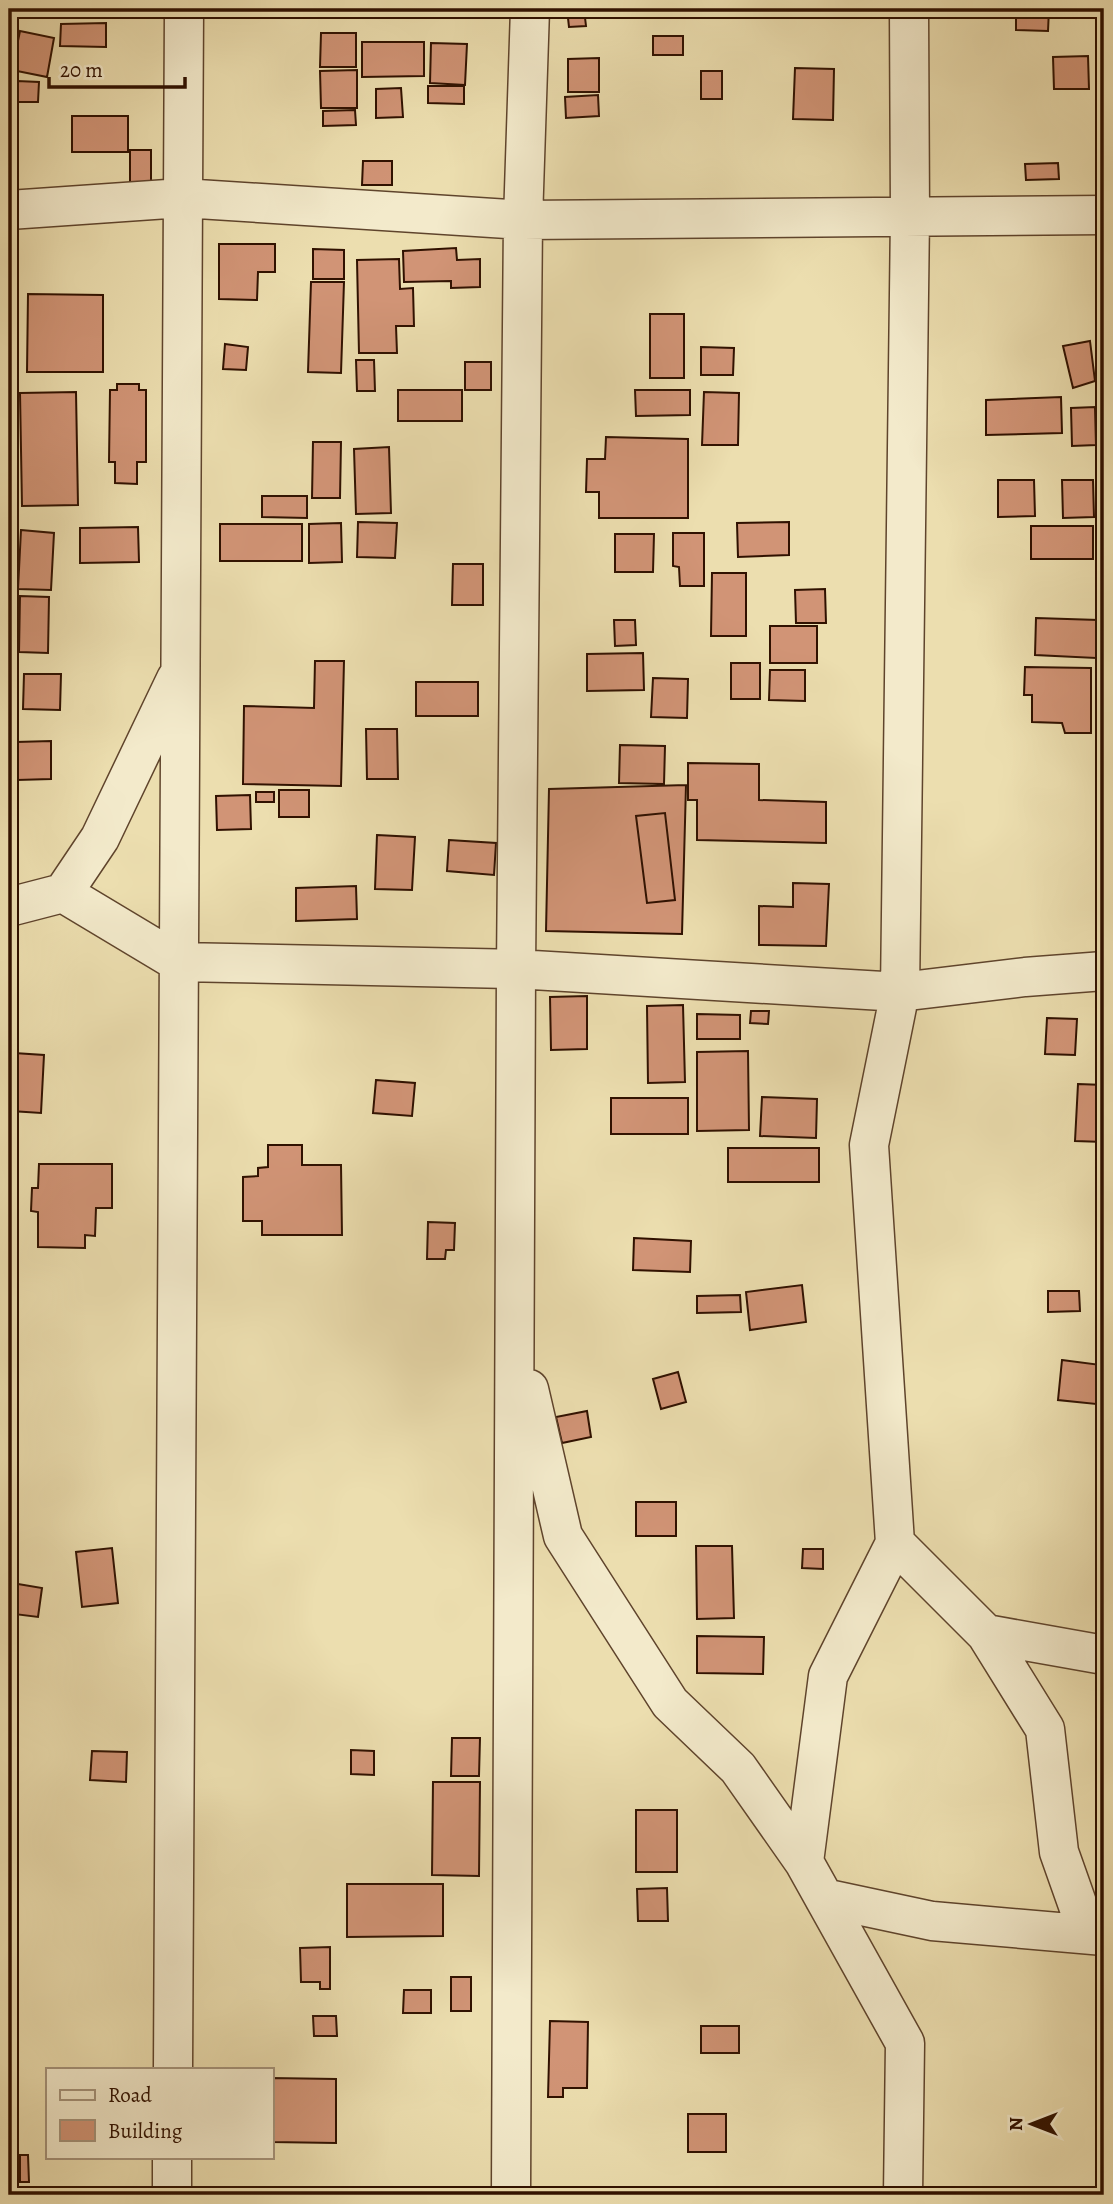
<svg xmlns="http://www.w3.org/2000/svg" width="1113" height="2204" font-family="Alegreya,serif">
	<rect width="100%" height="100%" fill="#ecdeaf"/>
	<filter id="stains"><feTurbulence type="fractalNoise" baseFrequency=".00286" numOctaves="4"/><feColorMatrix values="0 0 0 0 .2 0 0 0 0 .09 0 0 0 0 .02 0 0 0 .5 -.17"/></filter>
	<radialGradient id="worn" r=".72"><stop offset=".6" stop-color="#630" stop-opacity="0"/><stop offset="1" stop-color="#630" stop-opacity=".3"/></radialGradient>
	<!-- building -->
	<path fill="#d19476" stroke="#301100" stroke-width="2" d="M 567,9 L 584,9 L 586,26 L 569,27 Z
		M 1016,9 L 1049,9 L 1048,31 L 1016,30 Z
		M 106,23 L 106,47 L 60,46 L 61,24 Z
		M 20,31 L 54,38 L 47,77 L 12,70 Z
		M 321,33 L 356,33 L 356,67 L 320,67 Z
		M 653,36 L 683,36 L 683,55 L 653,55 Z
		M 362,42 L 424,42 L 424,76 L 362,77 Z
		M 431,43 L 467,44 L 465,85 L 430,83 Z
		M 1088,56 L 1089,89 L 1054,89 L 1053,57 Z
		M 599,58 L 599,92 L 568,92 L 568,59 Z
		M 795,68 L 834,69 L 833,120 L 793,119 Z
		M 357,70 L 357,108 L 321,108 L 320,71 Z
		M 701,71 L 722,71 L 722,99 L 701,99 Z
		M 17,81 L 39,82 L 38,102 L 17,102 Z
		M 428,86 L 464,86 L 464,104 L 428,103 Z
		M 401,88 L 403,117 L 376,118 L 376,89 Z
		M 598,95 L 599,116 L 566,118 L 565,97 Z
		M 355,110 L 356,125 L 323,126 L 323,111 Z
		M 72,116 L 128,116 L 128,152 L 72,152 Z
		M 130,150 L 151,150 L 151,189 L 130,189 Z
		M 363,161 L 392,161 L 392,185 L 362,185 Z
		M 1058,163 L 1059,179 L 1026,180 L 1025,164 Z
		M 219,244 L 275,244 L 275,272 L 258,272 L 257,300 L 219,299 Z
		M 456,248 L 457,260 L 480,259 L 480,287 L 451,288 L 451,281 L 404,282 L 403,251 Z
		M 313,249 L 344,250 L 344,279 L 313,279 Z
		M 399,259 L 400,289 L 413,288 L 414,326 L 396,326 L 397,353 L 359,353 L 357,260 Z
		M 311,282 L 344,282 L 341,373 L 308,372 Z
		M 28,294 L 103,295 L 103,372 L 27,372 Z
		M 650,314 L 684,314 L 684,378 L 650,378 Z
		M 1090,341 L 1095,381 L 1073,388 L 1063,346 Z
		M 225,344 L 248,347 L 246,370 L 223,369 Z
		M 701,347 L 734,348 L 733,375 L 701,375 Z
		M 356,360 L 374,360 L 375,391 L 357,391 Z
		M 465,362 L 491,362 L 491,390 L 465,390 Z
		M 117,384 L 139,384 L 139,390 L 146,390 L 146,462 L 137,462 L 137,484 L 115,483 L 115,462 L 109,462 L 110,390 L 117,390 Z
		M 398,390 L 462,390 L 462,421 L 398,421 Z
		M 635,390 L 690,390 L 690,415 L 636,416 Z
		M 76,392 L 78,505 L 22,506 L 20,393 Z
		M 704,392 L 739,393 L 738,445 L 702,445 Z
		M 1061,397 L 1062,433 L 986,435 L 986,400 Z
		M 1095,407 L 1096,445 L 1072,446 L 1071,408 Z
		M 606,437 L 688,439 L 688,518 L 599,518 L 599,492 L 586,492 L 587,459 L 605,459 Z
		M 313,442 L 341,442 L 340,498 L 312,498 Z
		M 389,447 L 391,513 L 356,514 L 354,449 Z
		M 998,480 L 1034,480 L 1035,516 L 998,517 Z
		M 1062,480 L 1093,480 L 1094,517 L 1063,518 Z
		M 262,496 L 307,496 L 307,518 L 262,517 Z
		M 358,522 L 397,523 L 395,558 L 357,557 Z
		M 789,522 L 789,555 L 738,557 L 737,523 Z
		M 341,523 L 342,562 L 309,563 L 309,524 Z
		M 220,524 L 302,524 L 302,561 L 220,561 Z
		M 1031,526 L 1093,526 L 1093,559 L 1031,559 Z
		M 138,527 L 139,562 L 80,563 L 80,528 Z
		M 21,530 L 54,533 L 51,590 L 18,589 Z
		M 673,533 L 704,533 L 704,586 L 680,586 L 679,567 L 673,566 Z
		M 615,534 L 654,534 L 653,572 L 615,572 Z
		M 453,564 L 483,564 L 483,605 L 452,605 Z
		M 712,573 L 746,573 L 746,636 L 711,636 Z
		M 825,589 L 826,623 L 796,623 L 795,590 Z
		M 20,596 L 49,597 L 48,653 L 19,652 Z
		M 1036,618 L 1098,620 L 1096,658 L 1035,655 Z
		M 614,620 L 635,620 L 636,645 L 615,646 Z
		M 770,626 L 817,626 L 817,663 L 770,663 Z
		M 643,653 L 644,690 L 587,691 L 587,654 Z
		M 315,661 L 344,661 L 341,786 L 243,784 L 244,706 L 314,708 Z
		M 731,663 L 760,663 L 760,699 L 731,699 Z
		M 1025,667 L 1091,668 L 1091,733 L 1065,733 L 1062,723 L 1032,722 L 1032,695 L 1024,695 Z
		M 770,670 L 805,670 L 805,701 L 769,700 Z
		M 24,674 L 61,674 L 60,710 L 23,709 Z
		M 653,678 L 688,679 L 687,718 L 651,717 Z
		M 416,682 L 478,682 L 478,716 L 416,716 Z
		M 366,729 L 397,729 L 398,779 L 367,779 Z
		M 51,741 L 51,779 L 17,780 L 16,742 Z
		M 620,745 L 665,746 L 664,784 L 619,783 Z
		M 688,763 L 759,764 L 759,800 L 826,802 L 826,843 L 697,840 L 697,800 L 688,800 Z
		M 686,785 L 682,934 L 546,931 L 549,789 Z
		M 279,790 L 309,790 L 309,817 L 279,817 Z
		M 256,792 L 274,792 L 274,802 L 256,802 Z
		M 250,795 L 251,829 L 217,830 L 216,796 Z
		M 665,813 L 675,900 L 647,903 L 636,816 Z
		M 377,835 L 415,837 L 412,890 L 375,889 Z
		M 449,840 L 496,843 L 494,875 L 447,871 Z
		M 793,883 L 829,884 L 826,946 L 759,945 L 759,906 L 793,907 Z
		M 356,886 L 357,919 L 296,921 L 296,888 Z
		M 587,996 L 587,1049 L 551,1050 L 550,997 Z
		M 683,1005 L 685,1082 L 648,1083 L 647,1006 Z
		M 751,1011 L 769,1011 L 768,1024 L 750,1023 Z
		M 697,1014 L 740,1015 L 740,1039 L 697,1039 Z
		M 1047,1018 L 1077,1019 L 1075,1055 L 1045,1054 Z
		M 748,1051 L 749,1130 L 697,1131 L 697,1052 Z
		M 14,1053 L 44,1055 L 41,1113 L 11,1111 Z
		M 376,1080 L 415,1083 L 412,1116 L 373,1113 Z
		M 1078,1084 L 1104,1085 L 1104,1142 L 1075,1141 Z
		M 762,1097 L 817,1099 L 816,1138 L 760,1136 Z
		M 611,1098 L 688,1098 L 688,1134 L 611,1134 Z
		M 268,1145 L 302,1145 L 302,1165 L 341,1165 L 342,1235 L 262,1235 L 262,1221 L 243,1221 L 243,1177 L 258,1176 L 258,1168 L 268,1167 Z
		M 728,1148 L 819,1148 L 819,1182 L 728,1182 Z
		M 39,1164 L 112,1164 L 112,1208 L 96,1208 L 95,1236 L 85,1235 L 85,1248 L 38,1247 L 38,1212 L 31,1211 L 32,1188 L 38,1188 Z
		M 428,1222 L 455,1223 L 454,1250 L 446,1250 L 445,1259 L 427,1259 Z
		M 634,1238 L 691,1241 L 690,1272 L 633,1270 Z
		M 802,1285 L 806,1322 L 750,1330 L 746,1292 Z
		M 1048,1291 L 1079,1291 L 1080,1311 L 1048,1312 Z
		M 740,1295 L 741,1312 L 697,1313 L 697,1296 Z
		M 1062,1360 L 1101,1365 L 1096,1404 L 1058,1400 Z
		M 678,1372 L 686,1402 L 661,1409 L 653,1379 Z
		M 587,1411 L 591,1437 L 562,1443 L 556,1417 Z
		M 636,1502 L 676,1502 L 676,1536 L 636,1536 Z
		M 696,1546 L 732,1546 L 734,1618 L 697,1619 Z
		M 112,1548 L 118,1603 L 82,1607 L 76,1552 Z
		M 803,1549 L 823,1549 L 823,1569 L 802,1568 Z
		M 18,1584 L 42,1588 L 38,1617 L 14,1614 Z
		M 697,1636 L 764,1637 L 763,1674 L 697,1673 Z
		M 452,1738 L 480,1738 L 479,1776 L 451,1776 Z
		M 351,1750 L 374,1751 L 374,1775 L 351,1774 Z
		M 92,1751 L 127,1752 L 126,1782 L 90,1780 Z
		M 433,1782 L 480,1782 L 479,1876 L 432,1875 Z
		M 636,1810 L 677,1810 L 677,1872 L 636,1872 Z
		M 347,1884 L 443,1884 L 443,1936 L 347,1937 Z
		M 667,1888 L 668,1921 L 638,1921 L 637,1889 Z
		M 330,1947 L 330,1989 L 320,1989 L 320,1982 L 301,1982 L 300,1948 Z
		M 451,1977 L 471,1977 L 471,2011 L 451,2011 Z
		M 404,1990 L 431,1990 L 431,2013 L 403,2013 Z
		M 313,2016 L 336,2016 L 337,2036 L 314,2036 Z
		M 550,2021 L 588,2022 L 587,2088 L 563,2088 L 563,2097 L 548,2097 Z
		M 701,2026 L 739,2026 L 739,2053 L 701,2053 Z
		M 271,2078 L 336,2079 L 336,2143 L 271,2142 Z
		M 688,2114 L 726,2114 L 726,2152 L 688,2152 Z
		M 20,2155 L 28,2155 L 29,2182 L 20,2182 Z"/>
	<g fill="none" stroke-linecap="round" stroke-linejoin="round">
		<defs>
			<path id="street" d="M 9,210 L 182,198 L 523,220 L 1104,215
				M 63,893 L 100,838 L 176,679
				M 9,907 L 63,893 L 178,962 L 516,969 L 900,992 L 1025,977 L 1104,971
				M 529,1389 L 563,1536 L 670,1703 L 738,1768 L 804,1862
				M 895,1543 L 986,1634 L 1045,1729 L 1059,1852 L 1088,1934
				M 986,1634 L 1104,1655
				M 824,1898 L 932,1921 L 1104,1936
				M 173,2069 L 184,9
				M 172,2195 L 172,2157
				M 511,2195 L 516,969 L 523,220 L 530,9
				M 903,2195 L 905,2043 L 804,1862 L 828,1676 L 895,1543 L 869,1145 L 900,992 L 910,216 L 909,9"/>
		</defs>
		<!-- street casing -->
		<use href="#street" stroke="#5f442c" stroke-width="41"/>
		<!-- street -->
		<use href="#street" stroke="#f3eacb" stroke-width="38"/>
	</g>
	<!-- margin -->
	<rect width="1113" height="2204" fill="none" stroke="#ecdeaf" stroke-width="35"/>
	<rect x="10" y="10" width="1092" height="2183" fill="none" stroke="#301100" stroke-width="3.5"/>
	<rect x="18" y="18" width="1078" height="2169" fill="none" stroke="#301100" stroke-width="2"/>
	<!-- legend -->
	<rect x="46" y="2068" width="228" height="91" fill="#f3eacb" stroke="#a5937a" stroke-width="2"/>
	<rect x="60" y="2090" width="35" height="10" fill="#f3eacb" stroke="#a5937a" stroke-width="2"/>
	<text x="108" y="2102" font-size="21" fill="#301100">Road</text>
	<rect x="60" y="2120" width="35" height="21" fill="#d19476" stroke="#a5937a" stroke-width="2"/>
	<text x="108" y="2138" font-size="21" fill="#301100">Building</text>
	<!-- north arrow -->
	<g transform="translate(1032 2124) rotate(270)" stroke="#f3eacb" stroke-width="5" paint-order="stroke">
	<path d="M0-5L12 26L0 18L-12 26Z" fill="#301100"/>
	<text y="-10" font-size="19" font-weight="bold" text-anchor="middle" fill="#301100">N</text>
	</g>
	<!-- scale -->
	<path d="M49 77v10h136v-10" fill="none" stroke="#301100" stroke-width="3.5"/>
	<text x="60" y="77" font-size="21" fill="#301100" stroke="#f3eacb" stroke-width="5" paint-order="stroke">20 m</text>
	<rect width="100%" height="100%" filter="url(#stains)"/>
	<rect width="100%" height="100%" fill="url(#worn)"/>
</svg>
